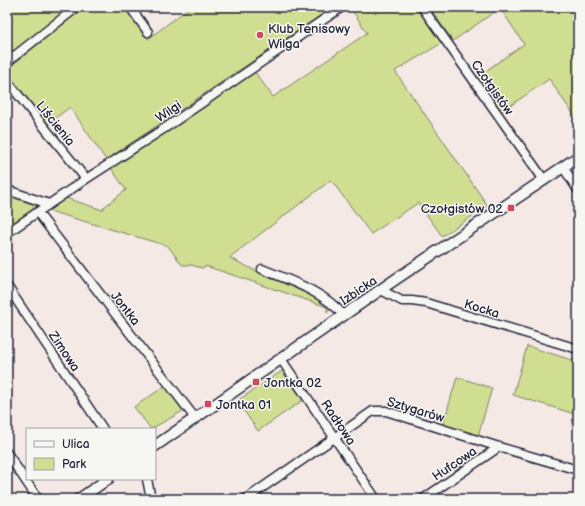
<svg xmlns="http://www.w3.org/2000/svg" width="585" height="506" font-family="'Balsamiq Sans',sans-serif">
	<rect width="100%" height="100%" fill="#f4e9e5"/>
	<filter id="ink" filterUnits="userSpaceOnUse"><feTurbulence type="fractalNoise" baseFrequency=".025" numOctaves="2"/><feDisplacementMap in="SourceGraphic" scale="8" xChannelSelector="R" yChannelSelector="G"/><feConvolveMatrix kernelMatrix="1 2 1 2 8 2 1 2 1" color-interpolation-filters="sRGB"/></filter>
	<g filter="url(#ink)">
		<!-- green -->
		<path fill="#d0de91" stroke="#798066" d="M 7,7 L 71,7 L 7,57 Z
			M 85,7 L 126,7 L 148,39 L 190,7 L 333,7 L 106,160 L 70,107 L 48,124 L 7,73 L 7,69 Z
			M 350,7 L 417,7 L 442,43 L 395,71 L 488,206 L 442,236 L 418,203 L 371,234 L 331,180 L 234,254 L 230,258 L 272,279 L 285,281 L 311,294 L 334,308 L 327,312 L 327,307 L 206,266 L 202,268 L 191,265 L 182,265 L 168,246 L 49,211 L 48,210 L 66,198 L 103,210 L 104,207 L 126,190 L 111,168 L 254,71 L 273,97 L 367,33 Z
			M 429,7 L 578,7 L 578,121 L 549,79 L 501,112 L 477,77 L 524,44 L 500,8 L 453,41 Z
			M 7,195 L 38,206 L 7,227 Z
			M 527,346 L 578,362 L 578,415 L 513,395 Z
			M 282,371 L 303,400 L 258,431 L 237,401 Z
			M 457,377 L 492,388 L 478,436 L 443,425 Z
			M 165,386 L 183,411 L 151,429 L 134,407 Z"/>
		<g fill="none" stroke-linecap="round" stroke-linejoin="round">
			<defs>
				<path id="minor" d="M 130,7 L 148,32
					M 422,7 L 544,180
					M 7,62 L 77,7
					M 7,81 L 86,179
					M 563,167 L 578,190
					M 7,190 L 49,204
					M 38,213 L 195,418
					M 7,233 L 86,179 L 168,126 L 342,7
					M 262,269 C 289,280 325,292 344,316
					M 7,286 L 103,429
					M 381,290 L 402,301 L 412,301 L 426,303 L 578,349
					M 281,359 L 376,499
					M 7,453 L 38,499
					M 147,479 L 151,499
					M 246,499 L 373,411 L 386,411 L 499,447 L 578,470
					M 423,499 L 499,447"/>
				<path id="tertiary" d="M 155,446 L 396,279 L 578,157
					M 79,499 L 108,479"/>
			</defs>
			<!-- minor casing -->
			<use href="#minor" stroke="#22223b" stroke-width="11"/>
			<!-- tertiary casing -->
			<use href="#tertiary" stroke="#22223b" stroke-width="13"/>
			<!-- minor -->
			<use href="#minor" stroke="#f6f6f2" stroke-width="8"/>
			<!-- tertiary -->
			<use href="#tertiary" stroke="#f6f6f2" stroke-width="10"/>
		</g>
	</g>
	<!-- markers -->
	<g fill="#d1495b" stroke="#f6f6f2" stroke-width="1.5">
		<circle cx="260" cy="35" r="4"/>
		<rect x="507" y="204" width="8" height="8" rx="2"/>
		<rect x="252" y="378" width="8" height="8" rx="2"/>
		<rect x="204" y="400" width="8" height="8" rx="2"/>
	</g>
	<g text-anchor="middle" stroke-width="3" stroke-linejoin="round" paint-order="stroke">
		<!-- poi labels -->
		<g font-size="13" fill="#22223b" stroke="#f6f6f2" text-anchor="start">
			<text x="268" y="33">Klub Tenisowy<tspan x="268" dy="15">Wilga</tspan></text>
			<text x="503" y="213" text-anchor="end">Czołgistów 02</text>
			<text x="264" y="387">Jontka 02</text>
			<text x="216" y="409">Jontka 01</text>
		</g>
		<!-- street labels -->
		<g font-size="13" fill="#22223b" stroke="#f6f6f2">
			<text transform="translate(493 87) rotate(55)" y="5">Czołgistów</text>
			<text transform="translate(168 111) rotate(-34)" y="5">Wilgi</text>
			<text transform="translate(56 123) rotate(51)" y="5">Liścienia</text>
			<text transform="translate(358 290) rotate(-34)" y="5">Izbicka</text>
			<text transform="translate(126 308) rotate(52)" y="5">Jontka</text>
			<text transform="translate(482 308) rotate(17)" y="5">Kocka</text>
			<text transform="translate(65 351) rotate(56)" y="5">Zimowa</text>
			<text transform="translate(416 409) rotate(17)" y="5">Sztygarów</text>
			<text transform="translate(339 422) rotate(56)" y="5">Radłowa</text>
			<text transform="translate(454 463) rotate(-34)" y="5">Hufcowa</text>
		</g>
	</g>
	<!-- margin -->
	<rect width="585" height="506" fill="none" stroke="#f6f6f2" stroke-width="24"/>
	<rect x="12" y="12" width="561" height="482" fill="none" stroke="#22223b" stroke-width="1.5" filter="url(#ink)"/>
	<!-- legend -->
	<rect x="26" y="428" width="130" height="52" fill="#f6f6f2" stroke="#a1a1a9"/>
	<rect x="34" y="441" width="20" height="6" fill="#f6f6f2" stroke="#a1a1a9"/>
	<text x="62" y="448" font-size="12" fill="#22223b">Ulica</text>
	<rect x="34" y="458" width="20" height="12" fill="#d0de91" stroke="#a1a1a9"/>
	<text x="62" y="468" font-size="12" fill="#22223b">Park</text>
</svg>
